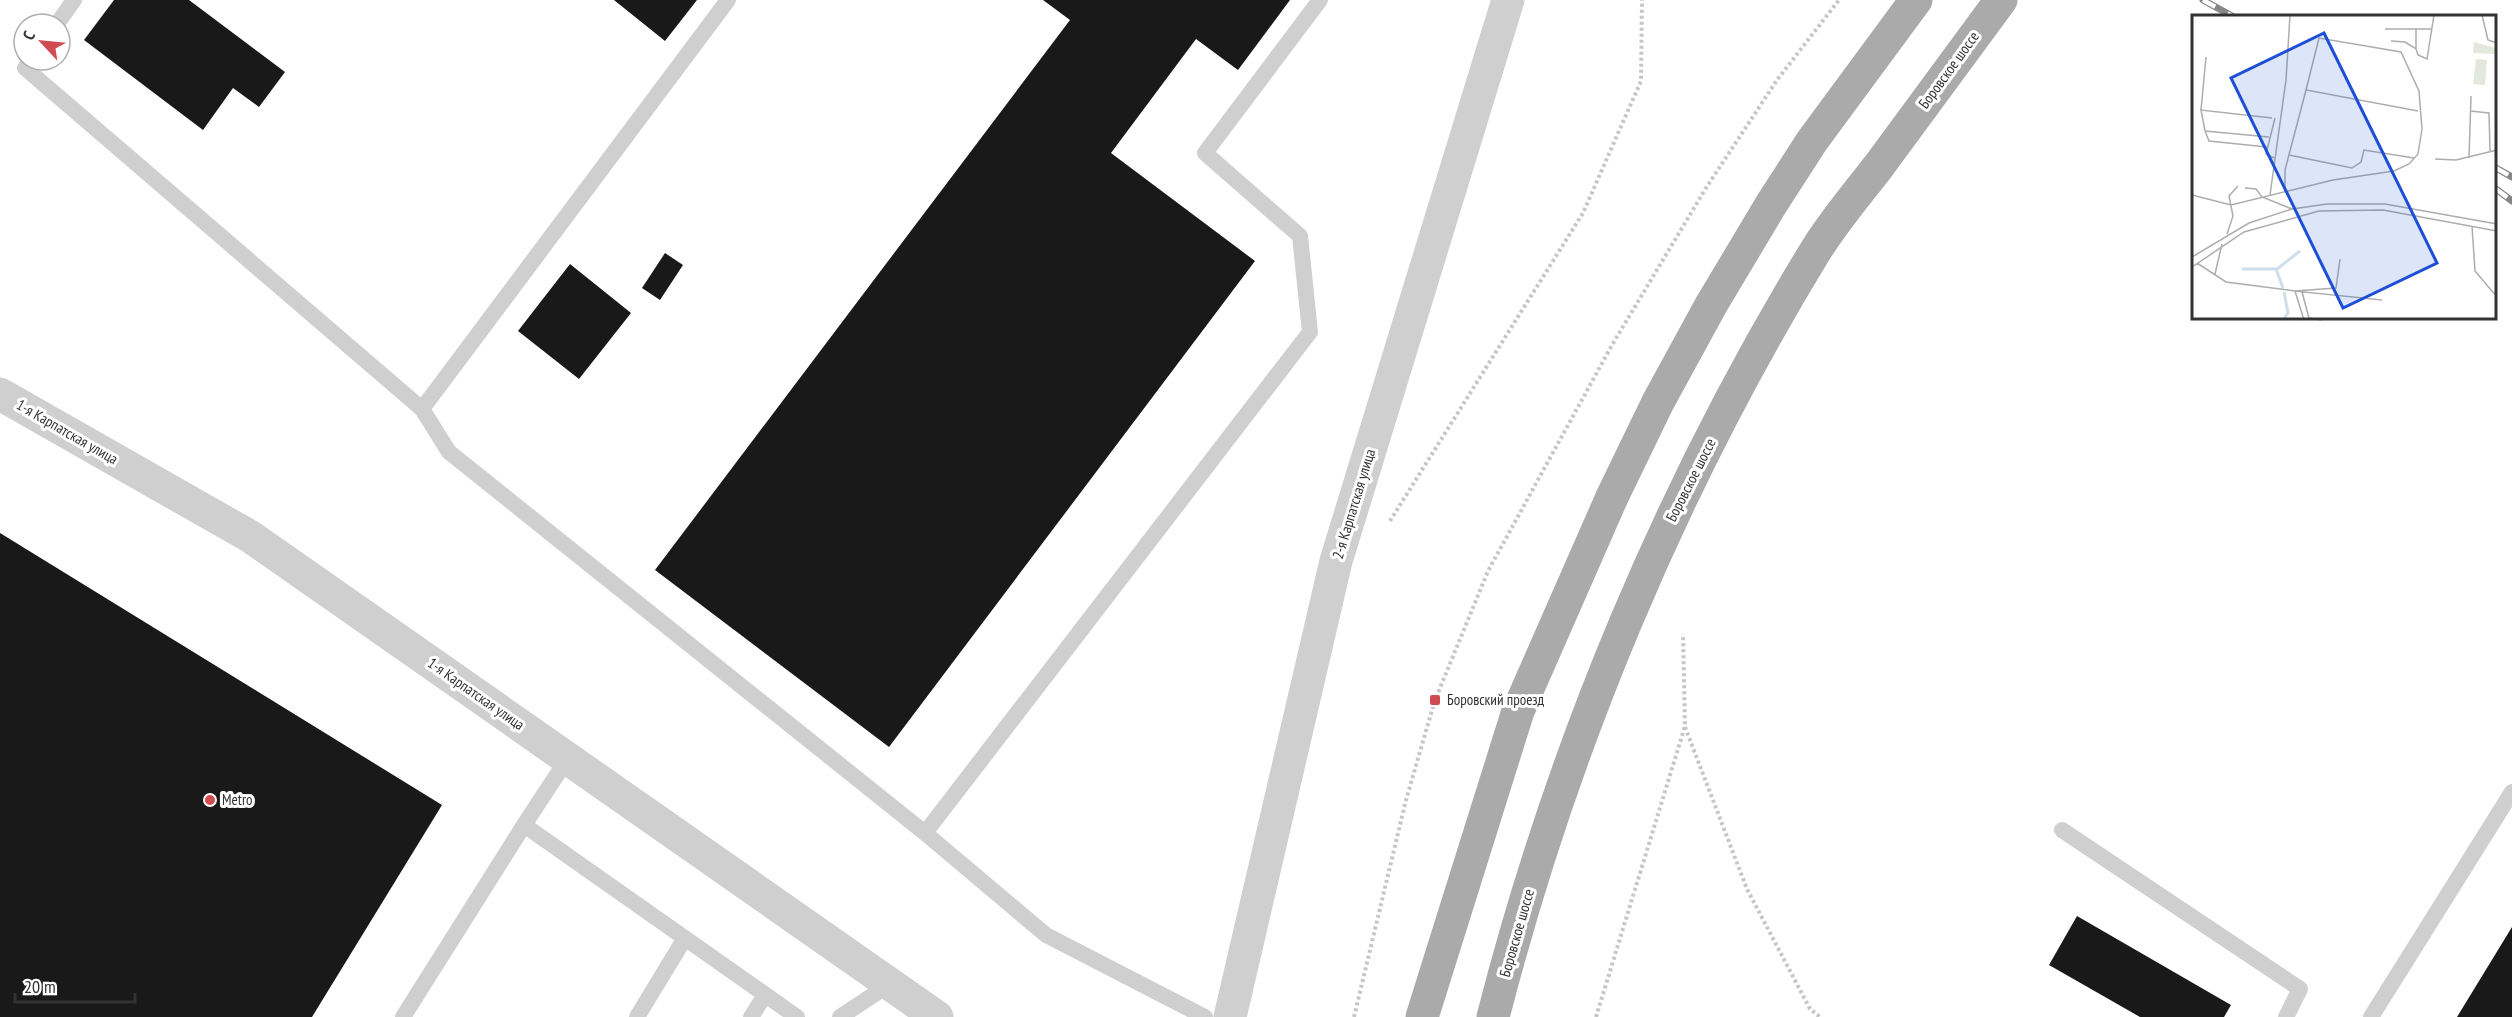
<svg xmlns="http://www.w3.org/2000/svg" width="2512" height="1017" font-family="'PT Sans Narrow',sans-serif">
	<rect width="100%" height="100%" fill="#fff"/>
	<!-- building -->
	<path fill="#191919" d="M 114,0 L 189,0 L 285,72 L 259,107 L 233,88 L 203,130 L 84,40 Z
		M 614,0 L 697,0 L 665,41 Z
		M 1043,0 L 1290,0 L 1238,70 L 1196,39 L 1111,153 L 1255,261 L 889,747 L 655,570 L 1070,20 Z
		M 665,253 L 683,265 L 660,300 L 642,288 Z
		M 570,264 L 631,313 L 579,379 L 518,331 Z
		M 0,533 L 442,805 L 312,1017 L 0,1017 Z
		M 2077,916 L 2231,1005 L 2224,1017 L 2140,1017 L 2049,965 Z
		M 2512,927 L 2512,1017 L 2457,1017 Z"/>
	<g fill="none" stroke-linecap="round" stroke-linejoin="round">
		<!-- path -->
		<path stroke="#c6c6c6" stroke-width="4" stroke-dasharray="3 3" stroke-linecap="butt" d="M 1390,521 L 1583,213 L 1641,81 L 1642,0
			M 1685,727 L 1747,889 L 1810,1009 L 1820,1017
			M 1354,1017 L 1406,800 L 1435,700 L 1488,571 L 1612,345 L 1706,188 L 1777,80 L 1839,0
			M 1596,1017 L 1685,726 L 1683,634"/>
		<!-- lane -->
		<path stroke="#cfcfcf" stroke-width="16" d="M 57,24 L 74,0
			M 31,60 L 25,68 L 422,409 L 728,0
			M 422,409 L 449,452 L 925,833 L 1046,935 L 1205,1017
			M 568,758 L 524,825 L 797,1017
			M 2062,830 L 2300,989 L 2286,1017
			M 925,833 L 1310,332 L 1300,236 L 1205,153 L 1320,0
			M 403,1017 L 524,825
			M 637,1017 L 685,938
			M 751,1017 L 765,995
			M 840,1017 L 890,984
			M 2371,1017 L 2512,792"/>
		<!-- street -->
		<path stroke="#cfcfcf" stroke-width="33" d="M 0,394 L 251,537 L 937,1017
			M 1230,1017 L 1336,561 L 1508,0"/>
		<!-- primary -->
		<path stroke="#aaa" stroke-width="33" d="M 1422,1017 L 1518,711 L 1612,497 L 1658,402 L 1711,305 L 1772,203 L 1812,141 L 1916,0
			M 1493,1017 C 1562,748 1671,487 1816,250 C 1834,221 1857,194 1878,167 C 1919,111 1960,56 2001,0"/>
		<defs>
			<path id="rail" d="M 2203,0 L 2232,16
				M 2496,168 L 2512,177
				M 2496,189 L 2512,201"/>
		</defs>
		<!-- rail casing -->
		<use href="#rail" stroke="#878787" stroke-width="7"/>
		<!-- rail -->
		<use href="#rail" stroke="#fff" stroke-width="4.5" stroke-dasharray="14" stroke-linecap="butt"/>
	</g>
	<!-- markers -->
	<g fill="#d14c52" stroke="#fff" stroke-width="2">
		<rect x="1429" y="694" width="12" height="12" rx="3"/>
		<circle cx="210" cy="800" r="6"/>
	</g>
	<g text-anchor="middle" stroke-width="6" stroke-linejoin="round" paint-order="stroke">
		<!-- street labels -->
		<g font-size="15" fill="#323232" stroke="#fff">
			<text transform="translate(1949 70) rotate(-54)" y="5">Боровское шоссе</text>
			<text transform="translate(67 432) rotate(30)" y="5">1-я Карпатская улица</text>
			<text transform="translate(1691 480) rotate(-63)" y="5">Боровское шоссе</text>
			<text transform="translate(1354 504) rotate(-73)" y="5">2-я Карпатская улица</text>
			<text transform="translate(476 694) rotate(35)" y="5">1-я Карпатская улица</text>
			<text transform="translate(1517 933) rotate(-74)" y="5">Боровское шоссе</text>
		</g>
		<!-- poi labels -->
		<g font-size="15" fill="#323232" stroke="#fff" text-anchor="start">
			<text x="1447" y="705">Боровский проезд</text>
			<text x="222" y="805">Metro</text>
		</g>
	</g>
	<!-- overview -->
	<g transform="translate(2192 15)">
		<rect width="304" height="304" fill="#fff"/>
		<path d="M 282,27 L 304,33 L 304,39 L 281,38 ZM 284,44 L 295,45 L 293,70 L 281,69 Z" fill="#e2e8dd"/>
		<path fill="none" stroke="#cfdee8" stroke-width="3" d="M 50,254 L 84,254 L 91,273M 85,254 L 108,236M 91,305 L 96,298 L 92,277"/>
		<path fill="none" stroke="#adadad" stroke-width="1.5" d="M 174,0 L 234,0M 290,0 L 296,25 L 305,28M 193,14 L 240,14M 199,26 L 213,27 L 224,34 L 224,14M 224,34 L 226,40 L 235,44 L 242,0M 9,95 L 14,42M 278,96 L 297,98 L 298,137M 13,116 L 17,126 L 75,132M 77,122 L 13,116 L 9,95 L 80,103M 97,140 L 160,153 L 169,147 L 172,135 L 222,143M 82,143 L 74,139 L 83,103M 277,143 L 279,81M 243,144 L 264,145 L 305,135M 53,173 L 64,174 L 70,182 L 100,194M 93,176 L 93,155 L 114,75M 0,180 L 39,190 L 141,165 L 202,156 L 217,149 L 226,139 L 230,114 L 227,76 L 209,37 L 127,23 L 114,75 L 226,96M 78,180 L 94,65 L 98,0M 280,211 L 283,256 L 305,282M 35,219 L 41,201 L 37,181 L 46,171M 0,242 L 57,208 L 100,194 L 135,189 L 193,189 L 305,209M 5,248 L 34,267 L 103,276 L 144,273 L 148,244M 0,252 L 52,217 L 127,196 L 191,195 L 305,216M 23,259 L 30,229M 110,277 L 117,303 L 130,305M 112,305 L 103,276 L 190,285"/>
		<path fill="#1d4ed8" fill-opacity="0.15" stroke="#1d4ed8" stroke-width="3" d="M 132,18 L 245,248 L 151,293 L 39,63 Z"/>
		<rect width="304" height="304" fill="none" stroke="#323232" stroke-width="3"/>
	</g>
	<!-- north arrow -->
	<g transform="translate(42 42) rotate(296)"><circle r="28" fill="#ffffff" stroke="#adadad" stroke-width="1.5"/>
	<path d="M0-4.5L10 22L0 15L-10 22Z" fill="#d14c52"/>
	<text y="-9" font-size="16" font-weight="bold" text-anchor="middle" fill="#323232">С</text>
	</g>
	<!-- scale -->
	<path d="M15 993v9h120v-9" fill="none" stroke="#323232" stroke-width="3"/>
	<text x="24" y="993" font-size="18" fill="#323232" stroke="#ffffff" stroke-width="4.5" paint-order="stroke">20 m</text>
</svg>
